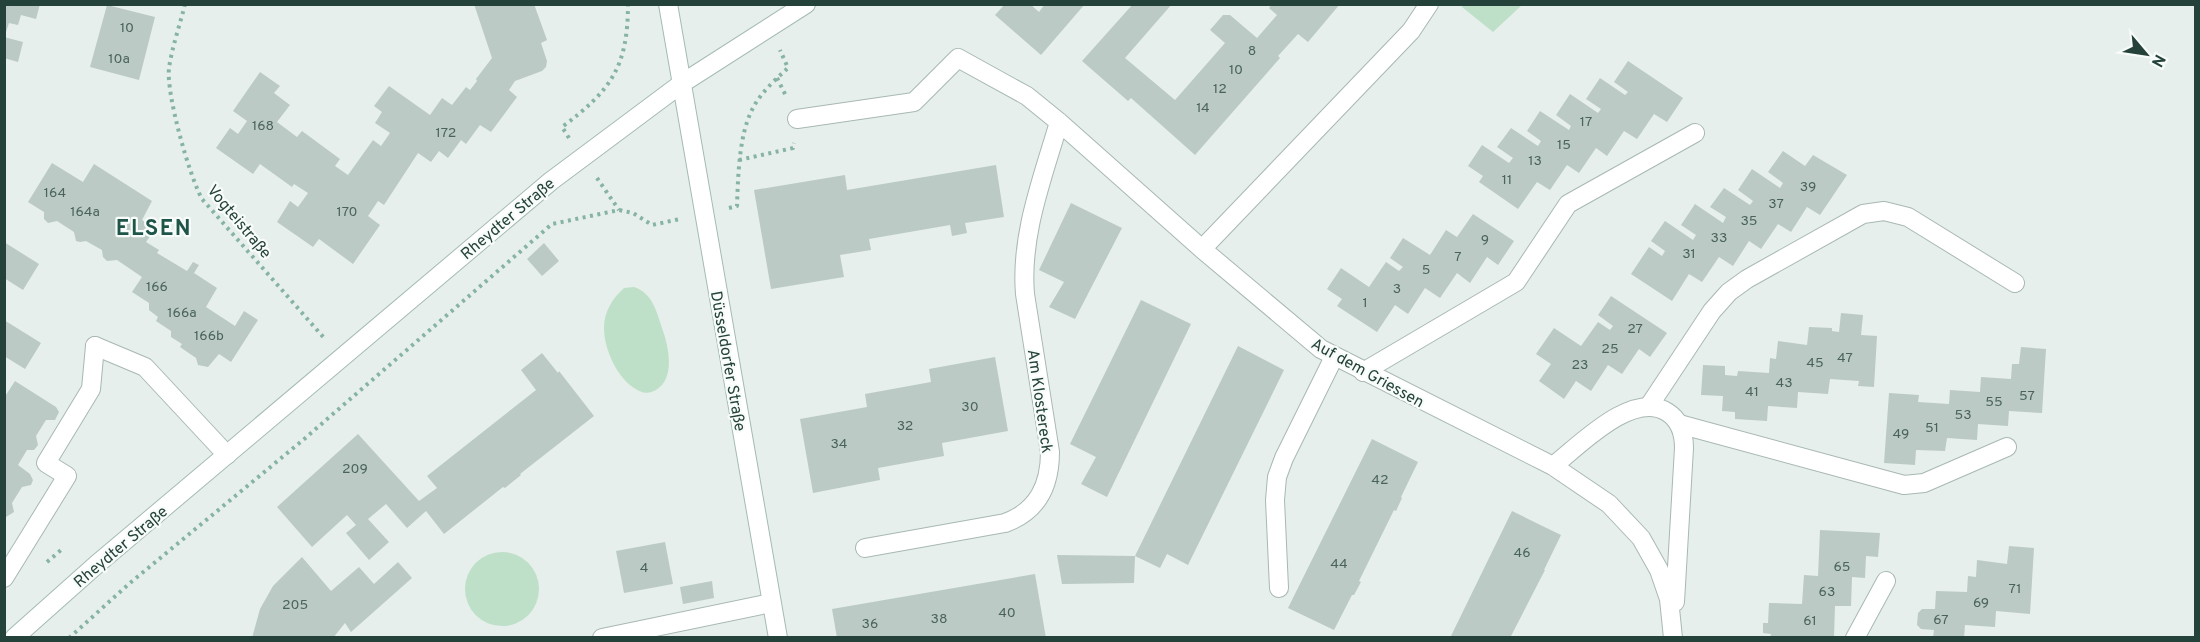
<svg xmlns="http://www.w3.org/2000/svg" width="2200" height="642" font-family="Overpass,sans-serif">
	<rect width="100%" height="100%" fill="#e6efeb"/>
	<!-- green -->
	<path fill="#bfe0c8" d="M 1463,4 L 1522,4 L 1522,5 L 1493,32 L 1462,7 Z
		M 634,287 C 653,293 657,313 663,331 C 669,348 675,379 656,390 C 652,392 647,394 642,392 C 619,384 604,350 604,328 C 604,311 613,298 624,288 Z
		M465 589a37 37 0 1 1 74 0a37 37 0 1 1-74 0Z"/>
	<!-- building -->
	<path fill="#bbcac4" d="M 4,4 L 40,4 L 36,19 L 21,15 L 18,25 L 9,23 L 5,35 Z
		M 474,4 L 534,4 L 547,40 L 541,43 L 547,61 L 546,67 L 542,71 L 515,81 L 509,90 L 517,97 L 491,132 L 480,125 L 466,144 L 461,140 L 448,158 L 439,151 L 431,162 L 418,153 L 384,205 L 378,201 L 368,216 L 380,225 L 353,264 L 319,239 L 313,247 L 277,222 L 290,201 L 298,207 L 308,193 L 294,184 L 292,187 L 260,164 L 253,174 L 216,148 L 230,128 L 238,134 L 247,121 L 233,111 L 260,72 L 280,86 L 274,93 L 290,105 L 277,122 L 297,137 L 302,131 L 340,159 L 335,166 L 348,175 L 373,140 L 381,146 L 390,133 L 375,123 L 382,112 L 374,106 L 389,86 L 430,115 L 442,98 L 452,105 L 466,87 L 470,90 L 477,81 L 476,79 L 492,58 Z
		M 1005,4 L 1030,4 L 1039,12 L 1045,4 L 1085,4 L 1041,55 L 995,15 Z
		M 1133,4 L 1172,4 L 1125,58 L 1175,100 L 1225,43 L 1210,30 L 1223,15 L 1230,15 L 1257,38 L 1277,15 L 1269,8 L 1272,4 L 1340,4 L 1308,42 L 1298,34 L 1278,56 L 1280,58 L 1195,155 L 1131,98 L 1128,101 L 1082,61 Z
		M 107,5 L 155,17 L 139,80 L 90,67 Z
		M 4,37 L 23,42 L 18,62 L 4,58 Z
		M 1628,61 L 1683,98 L 1667,122 L 1654,114 L 1637,139 L 1624,131 L 1607,156 L 1596,148 L 1579,173 L 1567,165 L 1550,190 L 1537,182 L 1518,209 L 1479,182 L 1483,176 L 1468,166 L 1482,145 L 1509,163 L 1513,158 L 1497,147 L 1511,128 L 1538,146 L 1541,141 L 1527,131 L 1540,111 L 1569,130 L 1571,126 L 1556,115 L 1570,94 L 1598,113 L 1601,109 L 1586,99 L 1600,78 L 1625,95 L 1628,92 L 1614,82 Z
		M 1783,151 L 1805,166 L 1813,155 L 1847,175 L 1820,215 L 1807,207 L 1791,232 L 1778,224 L 1761,249 L 1749,241 L 1733,266 L 1719,257 L 1702,282 L 1689,274 L 1672,301 L 1631,274 L 1649,247 L 1662,256 L 1665,251 L 1651,241 L 1665,221 L 1693,240 L 1696,235 L 1681,225 L 1695,204 L 1723,223 L 1726,217 L 1710,207 L 1724,188 L 1750,205 L 1753,201 L 1738,190 L 1752,169 L 1780,188 L 1783,183 L 1768,172 Z
		M 52,163 L 83,182 L 94,164 L 152,201 L 142,220 L 155,229 L 146,242 L 159,250 L 157,253 L 187,271 L 193,262 L 199,265 L 194,273 L 217,288 L 206,307 L 235,326 L 244,311 L 258,320 L 231,362 L 219,354 L 208,367 L 198,365 L 196,358 L 180,347 L 182,344 L 171,337 L 171,331 L 156,321 L 158,317 L 149,310 L 149,303 L 132,292 L 142,277 L 117,260 L 107,261 L 103,257 L 102,250 L 86,241 L 80,242 L 76,241 L 74,232 L 57,221 L 48,223 L 44,219 L 44,212 L 28,202 Z
		M 996,165 L 1004,217 L 965,223 L 967,233 L 952,236 L 950,225 L 869,239 L 871,250 L 840,255 L 844,277 L 771,289 L 754,190 L 845,175 L 847,190 Z
		M 1071,203 L 1122,228 L 1075,319 L 1049,307 L 1064,282 L 1039,270 Z
		M 1473,214 L 1514,241 L 1498,265 L 1487,257 L 1470,283 L 1457,273 L 1440,298 L 1425,288 L 1408,314 L 1395,305 L 1377,332 L 1337,306 L 1342,299 L 1327,289 L 1341,268 L 1369,287 L 1386,262 L 1399,271 L 1403,267 L 1390,258 L 1403,238 L 1430,255 L 1446,230 L 1457,237 Z
		M 4,242 L 39,264 L 23,290 L 4,278 Z
		M 544,243 L 559,261 L 542,276 L 527,259 Z
		M 1611,296 L 1667,333 L 1650,357 L 1639,349 L 1622,374 L 1608,365 L 1591,391 L 1576,381 L 1564,399 L 1539,381 L 1551,364 L 1536,354 L 1554,328 L 1581,346 L 1598,322 L 1610,330 L 1613,326 L 1598,315 Z
		M 1141,300 L 1191,324 L 1107,497 L 1081,484 L 1096,457 L 1070,444 Z
		M 1841,313 L 1863,315 L 1861,335 L 1877,336 L 1874,387 L 1858,386 L 1859,381 L 1830,379 L 1828,394 L 1798,392 L 1797,408 L 1768,406 L 1767,421 L 1735,419 L 1735,412 L 1722,411 L 1723,396 L 1701,395 L 1703,365 L 1725,366 L 1725,375 L 1737,376 L 1738,371 L 1769,373 L 1770,358 L 1776,359 L 1778,341 L 1807,345 L 1809,327 L 1832,328 L 1832,331 L 1839,332 Z
		M 4,320 L 41,343 L 25,369 L 4,356 Z
		M 1238,346 L 1284,370 L 1188,565 L 1167,554 L 1160,568 L 1135,556 Z
		M 2021,347 L 2046,349 L 2042,413 L 2009,411 L 2008,426 L 1978,424 L 1977,440 L 1947,438 L 1945,451 L 1916,450 L 1915,465 L 1884,463 L 1889,393 L 1919,395 L 1918,402 L 1949,404 L 1950,390 L 1980,392 L 1981,377 L 2011,379 L 2012,364 L 2019,364 Z
		M 542,353 L 558,373 L 559,371 L 594,416 L 520,474 L 521,475 L 505,488 L 503,487 L 444,534 L 426,511 L 407,528 L 386,504 L 368,519 L 389,542 L 369,560 L 346,533 L 356,525 L 347,515 L 312,547 L 277,507 L 358,434 L 419,501 L 437,488 L 427,476 L 536,390 L 521,370 Z
		M 995,357 L 1008,431 L 942,443 L 944,456 L 878,468 L 880,480 L 813,493 L 800,419 L 867,407 L 865,394 L 931,382 L 929,369 Z
		M 15,381 L 56,407 L 59,412 L 55,420 L 46,420 L 36,436 L 38,445 L 34,450 L 27,450 L 18,465 L 30,474 L 33,480 L 31,485 L 22,487 L 12,503 L 14,512 L 6,517 L 4,517 L 4,398 Z
		M 1372,439 L 1418,462 L 1401,497 L 1402,498 L 1396,511 L 1394,510 L 1359,581 L 1361,582 L 1354,595 L 1352,595 L 1334,630 L 1288,608 Z
		M 1512,511 L 1561,535 L 1544,570 L 1545,570 L 1510,638 L 1450,638 Z
		M 1820,530 L 1880,533 L 1878,557 L 1866,556 L 1865,578 L 1852,577 L 1851,606 L 1835,606 L 1834,637 L 1770,638 L 1771,634 L 1763,633 L 1763,623 L 1768,623 L 1769,603 L 1802,604 L 1804,575 L 1818,576 Z
		M 665,542 L 673,584 L 624,593 L 616,551 Z
		M 2009,546 L 2034,548 L 2030,614 L 1996,611 L 1995,627 L 1965,625 L 1964,638 L 1933,638 L 1934,630 L 1921,629 L 1917,625 L 1918,613 L 1922,609 L 1935,609 L 1936,591 L 1967,592 L 1968,576 L 1976,577 L 1977,560 L 2007,564 Z
		M 1057,555 L 1135,556 L 1134,583 L 1062,584 Z
		M 302,557 L 331,591 L 359,567 L 374,584 L 398,562 L 412,578 L 351,632 L 345,623 L 333,638 L 252,638 L 260,609 L 273,586 Z
		M 1035,574 L 1046,638 L 837,638 L 832,609 Z
		M 712,581 L 714,598 L 683,604 L 680,587 Z"/>
	<g fill="none" stroke-linecap="round" stroke-linejoin="round">
		<defs>
			<path id="lane" d="M 1363,372 L 1516,282 L 1568,204 L 1695,133
				M 1649,406 L 1712,311 L 1729,292 L 1747,279 L 1863,214 L 1884,211 L 1908,217 L 2015,283
				M 1679,424 L 1904,485 L 1924,483 L 2007,447
				M 4,578 L 67,476 L 46,463 L 91,389 L 95,346
				M 1279,588 L 1275,500 L 1277,477 L 1284,458 L 1334,357
				M 1855,638 L 1886,581"/>
			<path id="street" d="M 797,119 L 914,102 L 958,58 L 1027,96 L 1059,122 L 1202,249 L 1411,31 L 1429,4
				M 1202,249 L 1321,349 L 1553,466 L 1609,504 L 1641,538 L 1659,570 L 1669,599 L 1673,638
				M 95,346 L 145,367 L 227,455
				M 1553,466 C 1579,446 1632,390 1667,412 C 1680,420 1684,434 1684,448 L 1675,602
				M 865,548 L 1005,523 C 1038,511 1050,485 1050,452 L 1025,294 C 1020,235 1043,177 1059,122
				M 602,638 L 771,603"/>
			<path id="secondary" d="M 668,4 L 778,638
				M 14,638 L 96,565 L 551,181 L 681,84 L 806,4"/>
		</defs>
		<!-- lane casing -->
		<use href="#lane" stroke="#a8b8b2" stroke-width="20"/>
		<!-- street casing -->
		<use href="#street" stroke="#a8b8b2" stroke-width="20"/>
		<!-- secondary casing -->
		<use href="#secondary" stroke="#a4bbb3" stroke-width="20"/>
		<!-- path -->
		<path stroke="#86b3a5" stroke-width="4" stroke-dasharray="3 4.5" stroke-linecap="butt" d="M 185,4 C 180,25 172,47 169,68 C 166,94 189,175 202,199 L 325,339
			M 777,78 L 786,96
			M 569,138 L 562,127 C 610,91 628,68 628,4
			M 739,160 L 793,148 L 794,143
			M 597,178 L 619,210
			M 729,208 L 737,206 C 738,177 739,135 752,110 C 760,93 775,80 788,68 L 780,50
			M 47,562 L 61,550
			M 69,638 L 130,583 L 303,440 L 552,224 L 619,210 L 633,213 L 652,225 L 680,219"/>
		<!-- lane -->
		<use href="#lane" stroke="#fff" stroke-width="18"/>
		<!-- street -->
		<use href="#street" stroke="#fff" stroke-width="18"/>
		<!-- secondary -->
		<use href="#secondary" stroke="#fff" stroke-width="18"/>
	</g>
	<g text-anchor="middle" stroke-width="4.5" stroke-linejoin="round" paint-order="stroke">
		<!-- number labels -->
		<g font-size="14" fill="#4a645c">
			<text x="127" y="32">10</text>
			<text x="1252" y="55">8</text>
			<text x="119" y="63">10a</text>
			<text x="1236" y="74">10</text>
			<text x="1220" y="93">12</text>
			<text x="1203" y="112">14</text>
			<text x="1586" y="126">17</text>
			<text x="263" y="130">168</text>
			<text x="446" y="137">172</text>
			<text x="1564" y="149">15</text>
			<text x="1535" y="165">13</text>
			<text x="1507" y="184">11</text>
			<text x="1808" y="191">39</text>
			<text x="55" y="197">164</text>
			<text x="1776" y="208">37</text>
			<text x="85" y="216">164a</text>
			<text x="347" y="216">170</text>
			<text x="1749" y="225">35</text>
			<text x="1719" y="242">33</text>
			<text x="1485" y="244">9</text>
			<text x="1689" y="258">31</text>
			<text x="1458" y="261">7</text>
			<text x="1426" y="274">5</text>
			<text x="157" y="291">166</text>
			<text x="1397" y="293">3</text>
			<text x="1365" y="307">1</text>
			<text x="182" y="317">166a</text>
			<text x="1635" y="333">27</text>
			<text x="209" y="340">166b</text>
			<text x="1610" y="353">25</text>
			<text x="1845" y="362">47</text>
			<text x="1815" y="367">45</text>
			<text x="1580" y="369">23</text>
			<text x="1784" y="387">43</text>
			<text x="1752" y="396">41</text>
			<text x="2027" y="400">57</text>
			<text x="1994" y="406">55</text>
			<text x="970" y="411">30</text>
			<text x="1963" y="419">53</text>
			<text x="905" y="430">32</text>
			<text x="1932" y="432">51</text>
			<text x="1901" y="438">49</text>
			<text x="839" y="448">34</text>
			<text x="355" y="473">209</text>
			<text x="1380" y="484">42</text>
			<text x="1522" y="557">46</text>
			<text x="1339" y="568">44</text>
			<text x="1842" y="571">65</text>
			<text x="644" y="572">4</text>
			<text x="2015" y="593">71</text>
			<text x="1827" y="596">63</text>
			<text x="1981" y="607">69</text>
			<text x="295" y="609">205</text>
			<text x="1007" y="617">40</text>
			<text x="939" y="623">38</text>
			<text x="1941" y="624">67</text>
			<text x="1810" y="625">61</text>
			<text x="870" y="628">36</text>
		</g>
		<!-- street labels -->
		<g font-size="16" fill="#24423a" stroke="#f7fbf9">
			<text transform="translate(507 218) rotate(-40)" y="6">Rheydter Straße</text>
			<text transform="translate(240 221) rotate(50)" y="6">Vogteistraße</text>
			<text transform="translate(729 361) rotate(80)" y="6">Düsseldorfer Straße</text>
			<text transform="translate(1368 372) rotate(29)" y="6">Auf dem Griessen</text>
			<text transform="translate(1041 401) rotate(82)" y="6">Am Klostereck</text>
			<text transform="translate(120 546) rotate(-40)" y="6">Rheydter Straße</text>
		</g>
		<!-- district labels -->
		<g font-size="22" font-weight="bold" letter-spacing="1.5" fill="#1f5548" stroke="#f7fbf9">
			<text x="154" y="235">ELSEN</text>
		</g>
	</g>
	<!-- border -->
	<rect width="2200" height="642" fill="none" stroke="#24423a" stroke-width="12"/>
	<!-- north arrow -->
	<g transform="translate(2146 54) rotate(119)" stroke="#f7fbf9" stroke-width="4.5" paint-order="stroke">
	<path d="M0-4.5L10 22L0 15L-10 22Z" fill="#24423a"/>
	<text y="-9" font-size="16" font-weight="bold" text-anchor="middle" fill="#24423a">N</text>
	</g>
</svg>
